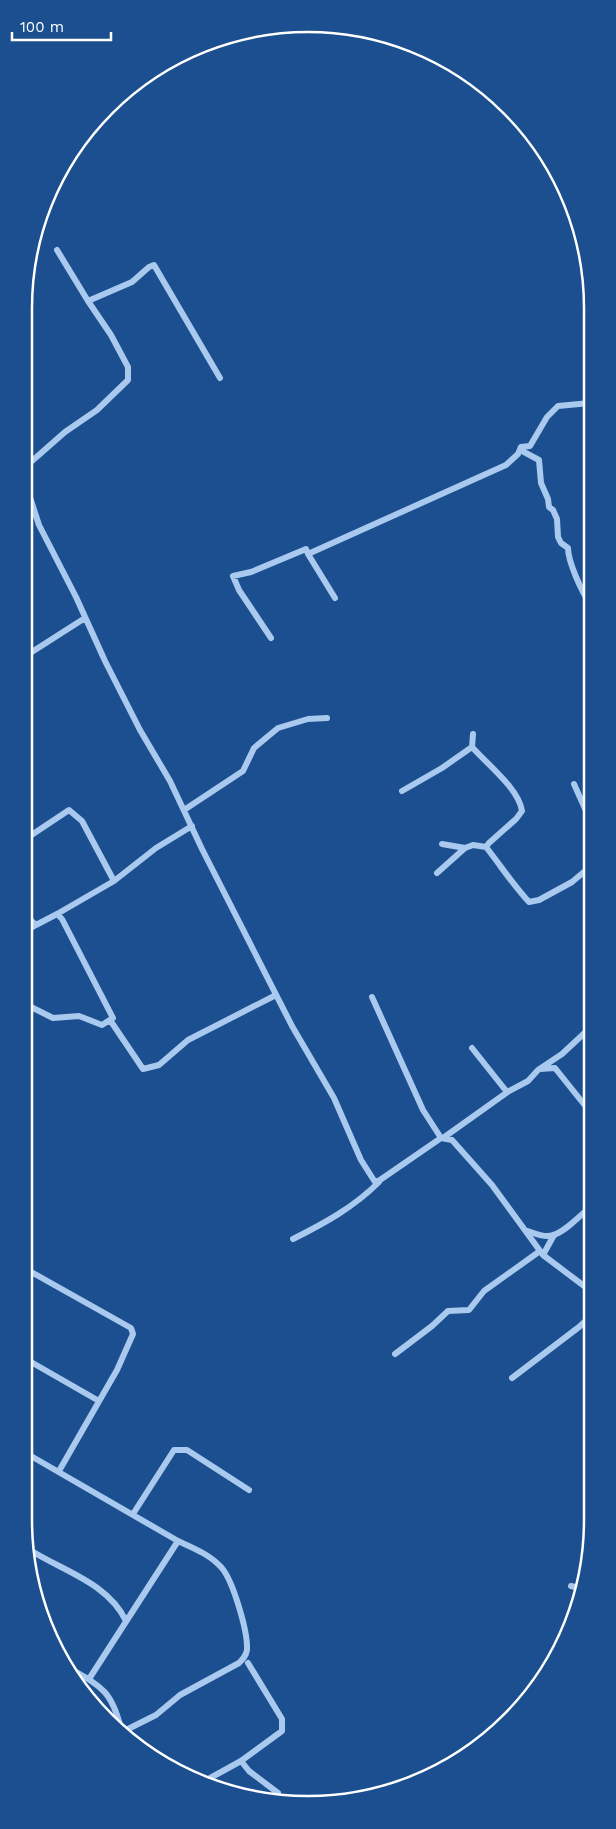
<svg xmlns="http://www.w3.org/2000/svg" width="616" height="1829" font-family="'Work Sans',sans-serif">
	<rect width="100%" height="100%" fill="#1b4f8f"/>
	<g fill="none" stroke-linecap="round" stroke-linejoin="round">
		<!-- minor -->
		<path stroke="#a9c9ee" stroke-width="6" d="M 57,250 L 88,301
			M 521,447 L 524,452 L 539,460 L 541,483 L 548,499 L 549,507 L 553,510 L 557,519 L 558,537 L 561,543 L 568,548 C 568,562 582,592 590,604
			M 24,468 L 65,432 L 97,410 L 128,380 L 128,367 L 111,335 L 88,301 L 132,282 L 149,267 L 154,265 L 220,378
			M 24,479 L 39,525 L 76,597 L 105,661 L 140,730 L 170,781 L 202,849 L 292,1026 L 334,1098 L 361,1160 L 375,1182 L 380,1180 L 441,1138 L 452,1140 L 492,1185 L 543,1255 L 592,1292
			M 308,554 L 335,598
			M 271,638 L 239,590 L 233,576 L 251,572 L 306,549 L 308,554 L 506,465 L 518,454 L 521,447 L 530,446 L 547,417 L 558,406 L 590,403
			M 24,657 L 85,618
			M 472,747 C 487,764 519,789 522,811 L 516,819 L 489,843 L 486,847 C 501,866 513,885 529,902 L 539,900 L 572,882 L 591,866
			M 574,784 L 591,822
			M 402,791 L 442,768 L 472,747 L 473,734
			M 184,810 L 243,771 L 254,748 L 278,728 L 308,719 L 327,718
			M 24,840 L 69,810 L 82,821 L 114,881 L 57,914
			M 442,844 L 465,848
			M 437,873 L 465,848 L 473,845 L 486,847
			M 114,881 L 156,848 L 192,826
			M 24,908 L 28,918 L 36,925 L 57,914 L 62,919 L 113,1018 L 102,1025 L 79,1016 L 53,1018 L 29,1006 L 24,997
			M 24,932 L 36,925
			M 372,997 L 423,1110 L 441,1138
			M 110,1020 L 143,1069 L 159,1065 L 188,1040 L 276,995
			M 472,1048 L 507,1092
			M 540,1069 L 555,1068 L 591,1113
			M 443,1138 L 509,1091 L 528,1081 L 538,1070 L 562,1054 L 591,1027
			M 525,1230 C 534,1233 544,1238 553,1235 C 565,1232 582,1214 592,1205
			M 293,1239 C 325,1223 354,1207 379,1182
			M 543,1255 L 554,1235
			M 24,1268 L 131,1328 L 133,1334 L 117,1370 L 59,1471
			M 395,1354 L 432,1326 L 448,1311 L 469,1310 L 484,1291 L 540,1251
			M 24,1358 L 99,1401
			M 512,1378 L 579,1327 L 592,1315
			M 24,1452 L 178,1541 C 193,1548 209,1554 221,1567 C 233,1580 248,1632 247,1650 C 246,1656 243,1659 239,1663 L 180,1695 L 156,1715 L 124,1731
			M 133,1514 L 174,1450 L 187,1450 L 249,1490
			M 30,1550 C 63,1571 108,1583 126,1621
			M 571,1586 L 583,1589
			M 69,1668 C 101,1686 112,1691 121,1729
			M 89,1679 L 178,1541
			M 241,1761 L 249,1771 L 278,1793
			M 203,1782 L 241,1761 L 282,1731 L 282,1719 L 248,1663"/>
	</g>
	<!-- crop -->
	<path d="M0 0H616V1829H0ZM308 32H308A276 276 0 0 1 584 308V1520A276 276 0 0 1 308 1796H308A276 276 0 0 1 32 1520V308A276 276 0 0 1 308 32Z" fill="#1b4f8f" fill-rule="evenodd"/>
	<path fill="none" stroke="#fff" stroke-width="2.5" d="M308 32H308A276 276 0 0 1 584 308V1520A276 276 0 0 1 308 1796H308A276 276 0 0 1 32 1520V308A276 276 0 0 1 308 32Z"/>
	<!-- scale -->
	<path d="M12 32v8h99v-8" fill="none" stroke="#ffffff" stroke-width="2.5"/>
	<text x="20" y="32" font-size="15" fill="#ffffff" stroke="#1b4f8f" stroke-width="4" paint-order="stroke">100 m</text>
</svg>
